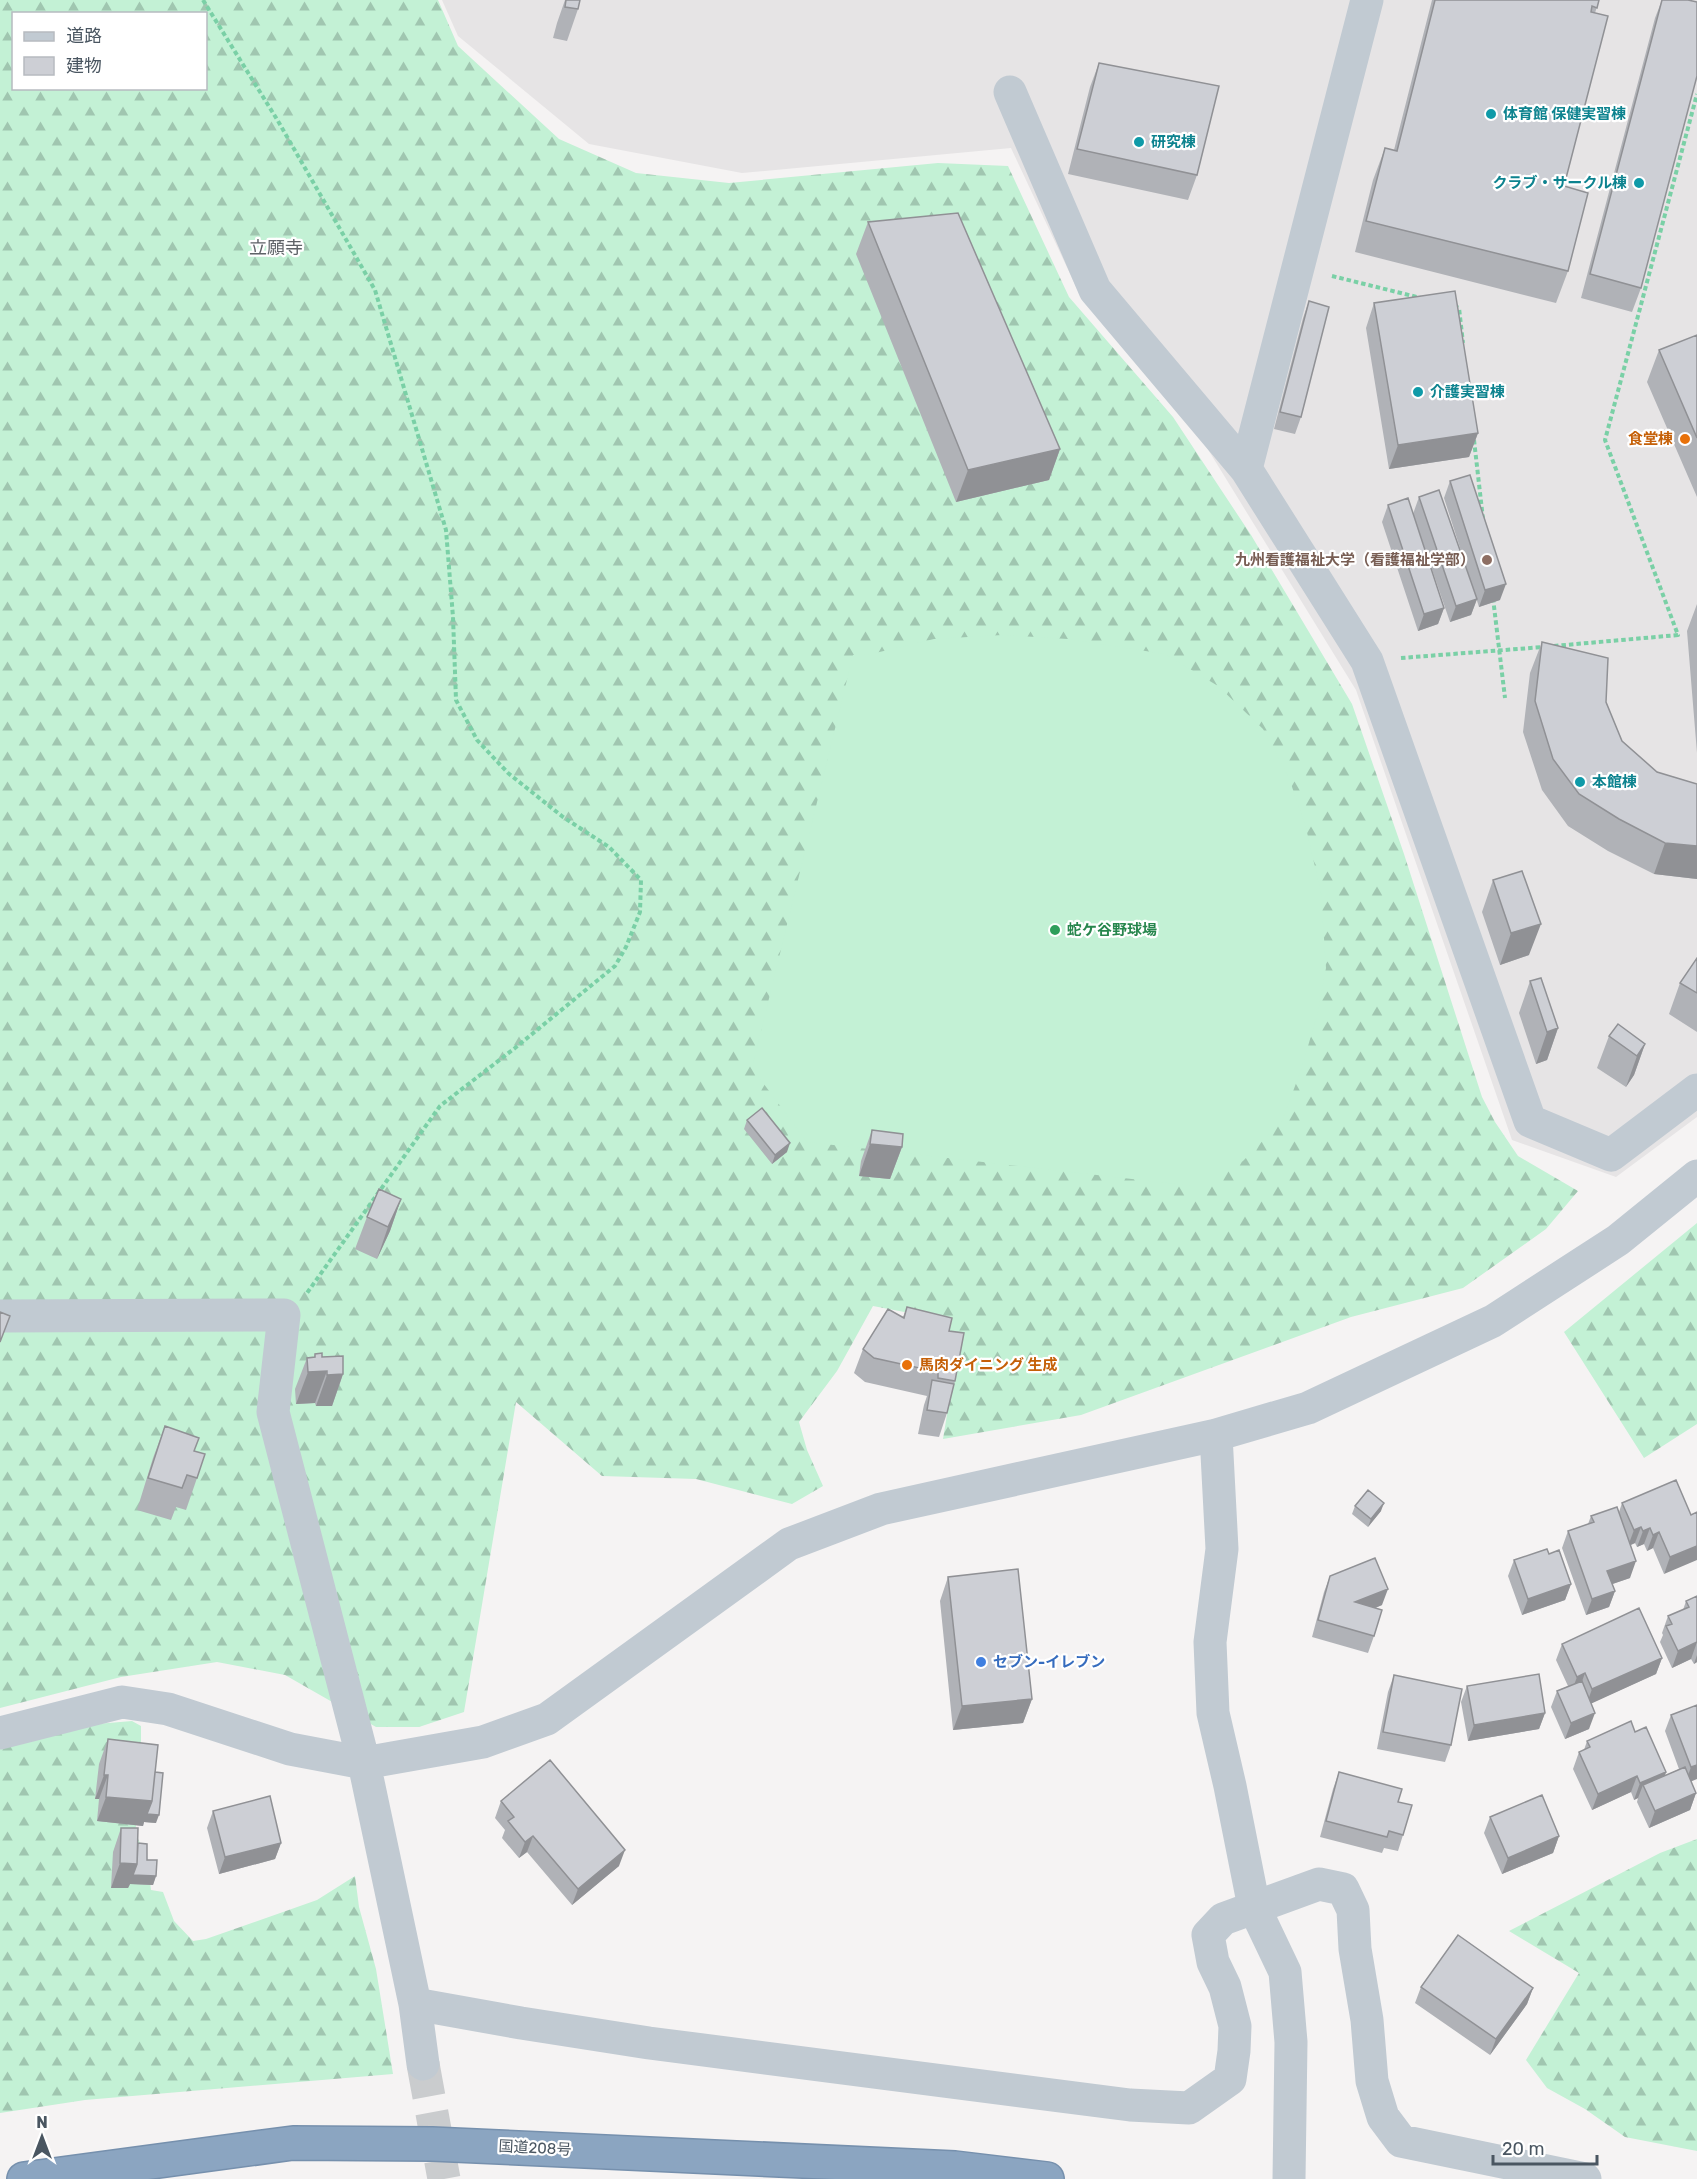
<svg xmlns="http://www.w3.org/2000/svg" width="1697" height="2179" font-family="Rubik,'Noto Sans JP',sans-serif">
	<defs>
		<pattern id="forest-firs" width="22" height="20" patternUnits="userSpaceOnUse" patternTransform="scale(1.5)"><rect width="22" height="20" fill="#c3f1d5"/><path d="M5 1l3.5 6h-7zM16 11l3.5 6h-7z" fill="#a0c6b0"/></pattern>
	</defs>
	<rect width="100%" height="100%" fill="#f5f3f3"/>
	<!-- education -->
	<path fill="#e6e4e5" d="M 442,0 L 1697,0 L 1697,1117 L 1616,1177 L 1512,1140 L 1356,690 L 1196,430 L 1079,293 L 1011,148 L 742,173 L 589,144 L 458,36 Z"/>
	<!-- forest -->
	<path fill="url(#forest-firs)" fill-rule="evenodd" d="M 0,0 L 438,0 L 458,46 L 559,139 L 636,173 L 729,183 L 938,163 L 1008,166 L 1069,297 L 1173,417 L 1251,535 L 1352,704 L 1404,854 L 1482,1097 L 1495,1122 L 1518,1156 L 1578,1191 L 1546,1229 L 1463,1288 L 1351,1317 L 1081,1415 L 943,1439 L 959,1341 L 920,1315 L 873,1306 L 837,1371 L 799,1422 L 807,1450 L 823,1486 L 792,1504 L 696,1479 L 602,1476 L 516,1402 L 464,1712 L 419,1727 L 376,1727 L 285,1675 L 217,1662 L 121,1677 L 0,1708 ZM 14,14 L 206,14 L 206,88 L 14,88 Z
		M 1697,1223 L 1697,1424 L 1644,1458 L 1564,1332 Z
		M 132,1721 L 141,1726 L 141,1787 L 135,1833 L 147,1857 L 151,1890 L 163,1892 L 174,1921 L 193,1941 L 206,1939 L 317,1900 L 355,1876 L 359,1907 L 376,1969 L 393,2074 L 85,2100 L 0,2113 L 0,1740 L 85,1725 Z
		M 1697,1839 L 1697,2151 L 1625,2137 L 1585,2109 L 1547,2088 L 1526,2060 L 1579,1973 L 1509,1931 L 1660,1853 Z"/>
	<!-- pitch -->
	<path fill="#c3f1d5" d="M 1002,635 L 1068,639 L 1165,654 L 1218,686 L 1263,729 L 1289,778 L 1306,828 L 1321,893 L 1326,968 L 1318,1012 L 1301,1070 L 1282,1121 L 1243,1161 L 1193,1186 L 807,1142 L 752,1068 L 853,655 L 871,654 L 934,639 Z"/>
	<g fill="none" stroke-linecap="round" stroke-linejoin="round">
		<!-- minor-tunnel -->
		<path stroke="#caccce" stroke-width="33" stroke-dasharray="33 16" stroke-linecap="butt" d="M 423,2064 L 444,2179"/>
		<defs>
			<path id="highway" d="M 24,2179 L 293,2143 L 432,2144 L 955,2168 L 1047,2179"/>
		</defs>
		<!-- highway casing -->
		<use href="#highway" stroke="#7690ad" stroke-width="36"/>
		<!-- path -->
		<path stroke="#7ad0a6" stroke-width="4" stroke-dasharray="4.5 3" stroke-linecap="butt" d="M 203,0 L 278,121 L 375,290 L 446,530 L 453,617 L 456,700 L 477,740 L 508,773 L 563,817 L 609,847 L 641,880 L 640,912 L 626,947 L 615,966 L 515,1048 L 440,1106 L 307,1293
			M 1332,276 L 1421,298
			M 1454,306 L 1459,308 L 1463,343
			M 1474,440 L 1483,519
			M 1493,598 L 1505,698
			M 1554,646 L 1678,635 L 1605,440 L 1697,94
			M 1401,658 L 1543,647"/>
		<!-- minor -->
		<path stroke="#c1cad2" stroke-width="33" d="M 1010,92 L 1095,290 L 1246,469 L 1367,661 L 1530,1121 L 1611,1155 L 1697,1090
			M 1246,469 L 1367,0
			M 0,1316 L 284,1315 L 273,1412 L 364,1763 L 415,2004 L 423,2064
			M 1216,1435 L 1222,1549 L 1210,1642 L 1213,1713 L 1230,1786 L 1254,1907 L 1285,1972 L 1291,2042 L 1289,2179
			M 0,1733 L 122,1702 L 168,1709 L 290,1749 L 364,1763 L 483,1742 L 547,1719 L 789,1544 L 881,1509 L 1216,1435 L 1308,1408 L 1493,1321 L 1618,1240 L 1697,1176
			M 415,2004 L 521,2023 L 649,2043 L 1130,2105 L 1189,2108 L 1230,2079 L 1234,2051 L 1235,2026 L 1225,1987 L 1213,1962 L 1208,1935 L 1223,1919 L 1319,1884 L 1343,1889 L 1353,1910 L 1355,1949 L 1367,2020 L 1372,2081 L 1383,2117 L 1401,2141 L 1585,2179"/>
		<!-- highway -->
		<use href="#highway" stroke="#8ba5c1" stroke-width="33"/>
	</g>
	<!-- wall -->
	<path fill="#b0b2b7" d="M 565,0 L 580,0 L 578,9 L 567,41 L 553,38 L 557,23 Z
		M 1432,0 L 1599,0 L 1595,13 L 1564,186 L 1568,271 L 1556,303 L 1355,252 L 1373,180 L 1385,148 L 1394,150 Z
		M 1662,0 L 1688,0 L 1641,288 L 1632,312 L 1581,298 L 1655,18 Z
		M 1099,63 L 1197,175 L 1188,200 L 1068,174 L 1090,87 Z
		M 868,222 L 1060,449 L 1049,480 L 956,502 L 856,254 Z
		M 1309,301 L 1301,417 L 1295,434 L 1274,429 L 1303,318 Z
		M 1374,303 L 1478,433 L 1469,457 L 1389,469 L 1366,328 Z
		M 1697,335 L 1697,497 L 1647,382 L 1659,350 Z
		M 1450,481 L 1500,600 L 1479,607 L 1444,498 Z
		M 1419,497 L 1477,599 L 1471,615 L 1450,622 L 1413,514 Z
		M 1388,505 L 1444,608 L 1438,624 L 1418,631 L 1382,522 Z
		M 1697,604 L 1697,753 L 1687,631 Z
		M 1542,642 L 1606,702 L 1622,741 L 1657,772 L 1697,784 L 1697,879 L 1654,874 L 1608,851 L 1568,826 L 1542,790 L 1523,732 L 1530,673 Z
		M 1493,880 L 1529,955 L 1500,965 L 1482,912 Z
		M 1697,958 L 1697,1032 L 1669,1014 L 1680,983 Z
		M 1530,981 L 1558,1028 L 1547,1060 L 1536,1064 L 1519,1013 Z
		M 1609,1036 L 1645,1044 L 1634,1075 L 1626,1087 L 1597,1068 Z
		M 747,1120 L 787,1152 L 772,1164 L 744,1129 Z
		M 872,1130 L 902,1147 L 890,1179 L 859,1176 L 861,1161 Z
		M 401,1199 L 390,1231 L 377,1259 L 355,1249 L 367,1217 Z
		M 907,1307 L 949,1331 L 955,1381 L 947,1413 L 939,1437 L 918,1434 L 924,1405 L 927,1396 L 865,1382 L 854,1373 L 863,1349 L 903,1317 Z
		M 315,1354 L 322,1357 L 343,1374 L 332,1406 L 316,1406 L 315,1403 L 296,1404 L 295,1389 L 307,1358 L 314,1357 Z
		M 165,1426 L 194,1451 L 197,1478 L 186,1510 L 176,1507 L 171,1520 L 137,1510 L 153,1458 Z
		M 1622,1503 L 1691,1515 L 1664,1574 L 1653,1548 L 1647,1551 L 1644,1544 L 1637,1547 L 1635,1543 L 1631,1545 L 1630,1578 L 1612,1584 L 1615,1591 L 1609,1607 L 1586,1615 L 1562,1548 L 1568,1531 L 1588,1524 L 1591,1516 L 1619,1512 Z
		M 1355,1506 L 1381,1511 L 1368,1527 L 1352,1514 Z
		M 1549,1554 L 1571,1584 L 1565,1600 L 1522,1615 L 1508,1576 L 1514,1560 Z
		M 1330,1576 L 1382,1605 L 1375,1608 L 1374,1636 L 1368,1653 L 1312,1637 L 1324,1592 Z
		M 948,1577 L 1032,1699 L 1023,1723 L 953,1730 L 940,1601 Z
		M 1697,1596 L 1697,1662 L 1694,1664 L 1691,1659 L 1672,1668 L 1660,1642 L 1663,1635 L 1662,1633 L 1668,1616 L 1683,1610 L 1686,1601 Z
		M 1562,1644 L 1662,1658 L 1656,1674 L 1591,1703 L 1589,1729 L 1565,1739 L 1551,1707 L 1557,1691 L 1568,1686 L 1556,1660 Z
		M 1394,1675 L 1451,1745 L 1445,1762 L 1377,1749 L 1388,1692 Z
		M 1467,1686 L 1545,1713 L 1539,1729 L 1468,1741 L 1461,1702 Z
		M 1697,1705 L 1691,1781 L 1696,1793 L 1690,1810 L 1649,1828 L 1637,1802 L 1638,1798 L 1634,1800 L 1631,1792 L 1592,1810 L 1573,1769 L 1579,1752 L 1584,1750 L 1587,1741 L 1635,1732 L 1666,1772 L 1665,1776 L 1679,1769 L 1665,1731 L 1671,1715 Z
		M 108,1739 L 155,1772 L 156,1823 L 144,1822 L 143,1826 L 97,1821 L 99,1799 L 95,1799 L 99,1764 Z
		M 1339,1772 L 1398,1802 L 1403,1835 L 1398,1851 L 1384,1848 L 1382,1853 L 1320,1837 L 1333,1789 Z
		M 501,1801 L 619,1866 L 572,1905 L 527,1852 L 519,1858 L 502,1838 L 505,1830 L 495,1818 Z
		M 213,1811 L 281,1843 L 275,1859 L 219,1874 L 207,1828 Z
		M 1490,1817 L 1559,1836 L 1553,1853 L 1502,1874 L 1484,1833 Z
		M 121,1828 L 147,1860 L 156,1876 L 153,1885 L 130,1884 L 128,1888 L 111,1888 L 113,1852 Z
		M 1421,1987 L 1533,1988 L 1527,2004 L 1490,2055 L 1415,2003 Z"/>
	<!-- shaded-wall -->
	<path fill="#909195" d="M 1478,433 L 1469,457 L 1389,469 L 1398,445 Z
		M 1060,449 L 1049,480 L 956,502 L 968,470 Z
		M 1506,584 L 1500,600 L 1479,607 L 1485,590 Z
		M 1477,599 L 1471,615 L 1450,622 L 1456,606 Z
		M 1444,608 L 1438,624 L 1418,631 L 1424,614 Z
		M 1665,843 L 1697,846 L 1697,879 L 1654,874 Z
		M 1541,924 L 1529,955 L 1500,965 L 1511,933 Z
		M 1558,1028 L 1547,1060 L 1536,1064 L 1547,1032 Z
		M 1645,1044 L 1634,1075 L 1626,1087 L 1637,1056 Z
		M 790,1143 L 787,1152 L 772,1164 L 775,1155 Z
		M 870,1144 L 902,1147 L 890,1179 L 859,1176 Z
		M 401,1199 L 390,1231 L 377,1259 L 388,1227 Z
		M 327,1371 L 315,1403 L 296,1404 L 308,1372 Z
		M 343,1374 L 332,1406 L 316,1406 L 327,1375 Z
		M 1384,1503 L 1381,1511 L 1368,1527 L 1371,1519 Z
		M 1641,1527 L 1635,1543 L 1628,1546 L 1634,1530 Z
		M 1650,1528 L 1644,1544 L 1637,1547 L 1643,1531 Z
		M 1659,1532 L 1653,1548 L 1647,1551 L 1653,1535 Z
		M 1697,1546 L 1697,1560 L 1664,1574 L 1670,1557 Z
		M 1636,1561 L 1630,1578 L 1601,1588 L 1607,1571 Z
		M 1571,1584 L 1565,1600 L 1522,1615 L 1528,1599 Z
		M 1388,1589 L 1382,1605 L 1349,1619 L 1355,1602 Z
		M 1615,1591 L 1609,1607 L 1586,1615 L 1592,1599 Z
		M 1697,1642 L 1691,1659 L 1672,1668 L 1678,1651 Z
		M 1697,1655 L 1697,1662 L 1694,1664 Z
		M 1662,1658 L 1656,1674 L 1586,1706 L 1592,1689 Z
		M 1585,1673 L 1579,1690 L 1571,1693 L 1577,1677 Z
		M 1032,1699 L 1023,1723 L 953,1730 L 962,1706 Z
		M 1545,1713 L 1539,1729 L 1468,1741 L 1474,1725 Z
		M 1595,1713 L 1589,1729 L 1565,1739 L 1571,1723 Z
		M 1697,1765 L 1697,1779 L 1685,1784 L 1691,1767 Z
		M 1666,1772 L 1660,1788 L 1643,1785 L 1638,1798 L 1634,1800 L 1640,1783 Z
		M 104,1775 L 108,1775 L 99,1799 L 95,1799 Z
		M 1637,1776 L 1631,1792 L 1592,1810 L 1598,1794 Z
		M 1696,1793 L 1690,1810 L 1649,1828 L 1655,1811 Z
		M 106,1797 L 152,1801 L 159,1815 L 156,1823 L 144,1822 L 143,1826 L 97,1821 Z
		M 533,1836 L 527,1852 L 519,1858 L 525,1842 Z
		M 1559,1836 L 1553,1853 L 1502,1874 L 1508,1858 Z
		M 281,1843 L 275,1859 L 219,1874 L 225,1857 Z
		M 625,1850 L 619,1866 L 572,1905 L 578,1889 Z
		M 120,1863 L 137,1864 L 156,1876 L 153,1885 L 130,1884 L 128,1888 L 111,1888 Z
		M 1533,1988 L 1527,2004 L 1490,2055 L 1496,2039 Z"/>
	<!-- building -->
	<path fill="#cdcfd5" stroke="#909195" stroke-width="1.5" d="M 566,0 L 580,0 L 578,9 L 565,7 Z
		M 1435,0 L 1599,0 L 1597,8 L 1592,6 L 1591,12 L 1608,16 L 1564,186 L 1588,193 L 1568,271 L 1366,221 L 1385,148 L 1397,151 Z
		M 1662,0 L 1688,0 L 1697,2 L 1697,76 L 1641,288 L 1590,274 Z
		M 1099,63 L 1219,86 L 1197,175 L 1077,149 Z
		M 958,213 L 1060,449 L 968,470 L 868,222 Z
		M 1455,291 L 1478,433 L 1398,445 L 1374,303 Z
		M 1309,301 L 1329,307 L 1301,417 L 1280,412 Z
		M 1697,335 L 1697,438 L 1659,350 Z
		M 1470,475 L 1506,584 L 1485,590 L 1450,481 Z
		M 1439,490 L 1477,599 L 1456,606 L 1419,497 Z
		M 1408,498 L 1444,608 L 1424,614 L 1388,505 Z
		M 1542,642 L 1608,658 L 1606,702 L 1622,741 L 1657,772 L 1697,784 L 1697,846 L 1665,843 L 1619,819 L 1579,794 L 1553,759 L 1535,701 Z
		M 1522,871 L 1541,924 L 1511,933 L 1493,880 Z
		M 1697,958 L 1697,993 L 1680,983 Z
		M 1541,978 L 1558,1028 L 1547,1032 L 1530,981 Z
		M 1618,1024 L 1645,1044 L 1637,1056 L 1609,1036 Z
		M 762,1108 L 790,1143 L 775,1155 L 747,1120 Z
		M 872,1130 L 903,1134 L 902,1147 L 870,1144 Z
		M 379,1189 L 401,1199 L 388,1227 L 367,1217 Z
		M 907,1307 L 952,1318 L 949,1331 L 964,1333 L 955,1381 L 938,1378 L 938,1372 L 874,1358 L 863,1349 L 888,1309 L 904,1318 Z
		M 0,1312 L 10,1316 L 0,1342 Z
		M 322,1353 L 322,1357 L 343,1356 L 343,1374 L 327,1375 L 327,1371 L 308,1372 L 307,1358 L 315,1357 L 315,1354 Z
		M 932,1380 L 954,1384 L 947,1413 L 927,1410 Z
		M 165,1426 L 199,1438 L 194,1451 L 205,1454 L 197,1478 L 187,1475 L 182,1488 L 148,1478 Z
		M 1676,1480 L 1691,1515 L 1697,1512 L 1697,1546 L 1670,1557 L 1659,1532 L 1653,1535 L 1650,1528 L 1643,1531 L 1641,1527 L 1634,1530 L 1622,1503 Z
		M 1368,1490 L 1384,1503 L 1371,1519 L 1355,1506 Z
		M 1617,1507 L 1636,1561 L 1607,1571 L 1615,1591 L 1592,1599 L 1568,1531 L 1594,1522 L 1591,1516 Z
		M 1547,1549 L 1549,1554 L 1559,1550 L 1571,1584 L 1528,1599 L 1514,1560 Z
		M 1375,1558 L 1388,1589 L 1355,1602 L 1382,1610 L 1374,1636 L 1318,1620 L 1330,1576 Z
		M 1018,1569 L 1032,1699 L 962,1706 L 948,1577 Z
		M 1697,1596 L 1697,1642 L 1678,1651 L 1666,1626 L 1672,1624 L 1668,1616 L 1689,1607 L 1686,1601 Z
		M 1639,1608 L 1662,1658 L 1592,1689 L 1585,1673 L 1577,1677 L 1562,1644 Z
		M 1539,1674 L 1545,1713 L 1474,1725 L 1467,1686 Z
		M 1394,1675 L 1462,1689 L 1451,1745 L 1383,1732 Z
		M 1582,1681 L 1595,1713 L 1571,1723 L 1557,1691 Z
		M 1697,1705 L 1697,1765 L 1691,1767 L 1671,1715 Z
		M 1631,1721 L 1635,1732 L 1646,1727 L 1666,1772 L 1640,1783 L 1637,1776 L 1598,1794 L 1579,1752 L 1590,1747 L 1587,1741 Z
		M 108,1739 L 158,1745 L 152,1801 L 106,1797 L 108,1775 L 104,1775 Z
		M 550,1760 L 625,1850 L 578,1889 L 533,1836 L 525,1842 L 508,1821 L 514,1817 L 501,1801 Z
		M 1685,1767 L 1696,1793 L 1655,1811 L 1643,1785 Z
		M 155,1772 L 163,1773 L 159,1815 L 147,1814 L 152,1801 Z
		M 1339,1772 L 1402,1789 L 1398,1802 L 1412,1805 L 1403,1835 L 1389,1831 L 1387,1837 L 1326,1821 Z
		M 1542,1795 L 1559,1836 L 1508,1858 L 1490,1817 Z
		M 270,1796 L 281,1843 L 225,1857 L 213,1811 Z
		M 121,1828 L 138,1828 L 137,1864 L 120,1863 Z
		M 138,1843 L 147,1844 L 147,1860 L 157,1860 L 156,1876 L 133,1875 L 137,1864 Z
		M 1458,1935 L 1533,1988 L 1496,2039 L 1421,1987 Z"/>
	<!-- markers -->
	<g fill="#0f9aa8" stroke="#fff" stroke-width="2">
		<circle cx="1491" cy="114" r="6"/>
		<circle cx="1139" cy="142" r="6"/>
		<circle cx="1639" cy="183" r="6"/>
		<circle cx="1418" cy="392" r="6"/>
		<circle cx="1580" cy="782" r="6"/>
	</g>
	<g fill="#e8710a" stroke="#fff" stroke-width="2">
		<circle cx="1685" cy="439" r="6"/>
		<circle cx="907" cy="1365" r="6"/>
	</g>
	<circle fill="#8d6e63" stroke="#fff" stroke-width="2" cx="1487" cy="560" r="6"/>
	<circle fill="#2e9e5b" stroke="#fff" stroke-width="2" cx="1055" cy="930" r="6"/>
	<circle fill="#3f7fe0" stroke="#fff" stroke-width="2" cx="981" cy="1662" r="6"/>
	<g text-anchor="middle" stroke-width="4.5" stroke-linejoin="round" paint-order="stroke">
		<!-- culture labels -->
		<g font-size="15" font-weight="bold" fill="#0d838f" stroke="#fff" text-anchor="start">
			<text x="1503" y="119">体育館 保健実習棟</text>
			<text x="1151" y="147">研究棟</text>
			<text x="1627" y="188" text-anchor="end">クラブ・サークル棟</text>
			<text x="1430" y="397">介護実習棟</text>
			<text x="1592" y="787">本館棟</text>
		</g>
		<!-- food labels -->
		<g font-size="15" font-weight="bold" fill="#c56008" stroke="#fff" text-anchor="end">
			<text x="1673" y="444">食堂棟</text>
			<text x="919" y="1370" text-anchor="start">馬肉ダイニング 生成</text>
		</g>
		<!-- education labels -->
		<g font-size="15" font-weight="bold" fill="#785e54" stroke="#fff" text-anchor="end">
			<text x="1475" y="565">九州看護福祉大学（看護福祉学部）</text>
		</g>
		<!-- leisure labels -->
		<g font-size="15" font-weight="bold" fill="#27864d" stroke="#fff" text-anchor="start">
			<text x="1067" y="935">蛇ケ谷野球場</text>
		</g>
		<!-- shop labels -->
		<g font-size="15" font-weight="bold" fill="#366cbe" stroke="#fff" text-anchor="start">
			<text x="993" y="1667">セブン-イレブン</text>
		</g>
		<!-- street labels -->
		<g font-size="15" fill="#4a5661" stroke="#fff">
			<text transform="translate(535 2148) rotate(3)" y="5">国道208号</text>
		</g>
		<!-- quarter labels -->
		<g font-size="18" fill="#5f6368" stroke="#fff">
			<text x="276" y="254">立願寺</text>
		</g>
	</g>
	<!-- legend -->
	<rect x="12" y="12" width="195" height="78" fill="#ffffff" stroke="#b7bbc0" stroke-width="1.5"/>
	<rect x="24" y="32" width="30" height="9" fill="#c1cad2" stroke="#b7bbc0" stroke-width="1.5"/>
	<text x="66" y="42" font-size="18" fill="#4a5661">道路</text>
	<rect x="24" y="57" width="30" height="18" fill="#cdcfd5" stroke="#b7bbc0" stroke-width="1.5"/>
	<text x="66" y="72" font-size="18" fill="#4a5661">建物</text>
	<!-- north arrow -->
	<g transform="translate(42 2137)" stroke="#ffffff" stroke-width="4.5" paint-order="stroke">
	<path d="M0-4.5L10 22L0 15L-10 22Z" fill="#4a5661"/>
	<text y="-9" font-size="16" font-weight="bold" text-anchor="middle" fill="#4a5661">N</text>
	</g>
	<!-- scale -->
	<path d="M1493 2155v9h104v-9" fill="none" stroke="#4a5661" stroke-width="3"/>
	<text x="1502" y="2155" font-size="18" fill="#4a5661" stroke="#ffffff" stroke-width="4.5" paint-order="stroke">20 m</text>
</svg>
